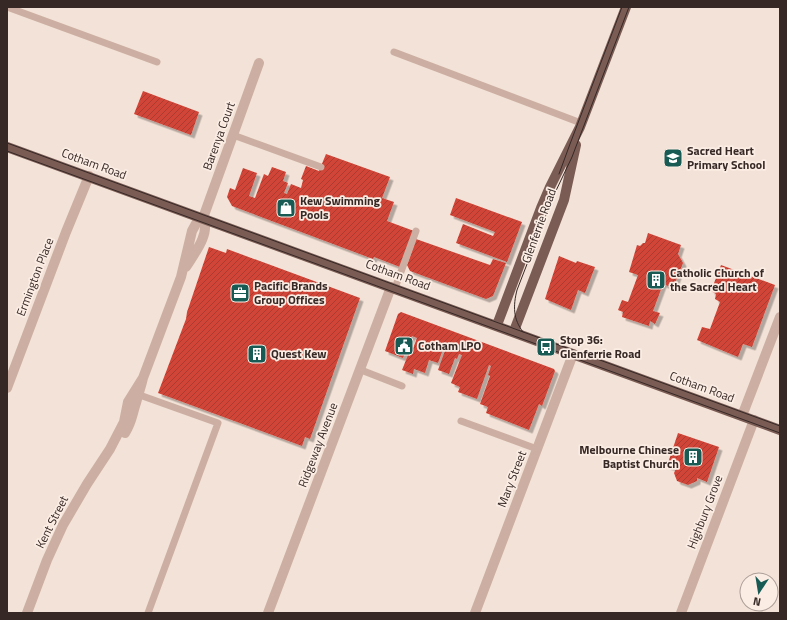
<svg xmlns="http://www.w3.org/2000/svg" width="787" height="620" font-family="'Titillium Web',sans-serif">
	<defs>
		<pattern id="building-hatch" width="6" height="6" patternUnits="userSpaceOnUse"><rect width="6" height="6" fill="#d14538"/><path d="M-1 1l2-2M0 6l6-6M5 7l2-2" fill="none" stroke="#aa3a2f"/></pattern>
		<filter id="shadow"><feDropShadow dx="3.5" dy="3.5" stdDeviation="0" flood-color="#0004"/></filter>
	</defs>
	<rect width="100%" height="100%" fill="#f3e2d7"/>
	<!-- building -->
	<path fill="url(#building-hatch)" filter="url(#shadow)" d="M 143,91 L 199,112 L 191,135 L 134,114 Z
		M 326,154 L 390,177 L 382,198 L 394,202 L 387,221 L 414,231 L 400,267 L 374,257 L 373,259 L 232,206 L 227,197 L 230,188 L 235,190 L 243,168 L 257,173 L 249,196 L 255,198 L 264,174 L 268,176 L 272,167 L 286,172 L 283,181 L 288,183 L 284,193 L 287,194 L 291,184 L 301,188 L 303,180 L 301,179 L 306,166 L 319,171 Z
		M 456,198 L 522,222 L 507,262 L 456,243 L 463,224 L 493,236 L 495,232 L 450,215 Z
		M 648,233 L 681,245 L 678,254 L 683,263 L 673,288 L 663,284 L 653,311 L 660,313 L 655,324 L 650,321 L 649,326 L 622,317 L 623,312 L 618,310 L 622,300 L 628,302 L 638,275 L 629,272 L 637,245 L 640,246 L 643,243 L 645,243 Z
		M 416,239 L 490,265 L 493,259 L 506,263 L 493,296 L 486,299 L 410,271 L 407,265 Z
		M 209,247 L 226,253 L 227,249 L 360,298 L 310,439 L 305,437 L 302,446 L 158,393 L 186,319 L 187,312 Z
		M 559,256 L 576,263 L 577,261 L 595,267 L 585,293 L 578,290 L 571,310 L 545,299 Z
		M 721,265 L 775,285 L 752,347 L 743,344 L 738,357 L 697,340 L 702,327 L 710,329 L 720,302 L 715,299 L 716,294 L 711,291 Z
		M 401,312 L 554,369 L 555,371 L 542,406 L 539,404 L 529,430 L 486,413 L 488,407 L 480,404 L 490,376 L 488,375 L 491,366 L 489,365 L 477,399 L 458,392 L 460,387 L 451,383 L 462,355 L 459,354 L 457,359 L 455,358 L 449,374 L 438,370 L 447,345 L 445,344 L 438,363 L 429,360 L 425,373 L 414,369 L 413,374 L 402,370 L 408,355 L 410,356 L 417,338 L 412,336 L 403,358 L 385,351 L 398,314 Z
		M 678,433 L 719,447 L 707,482 L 697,478 L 697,481 L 688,485 L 677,481 L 674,473 L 676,469 L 667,466 Z"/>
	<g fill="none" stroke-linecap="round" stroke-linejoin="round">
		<!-- service -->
		<path stroke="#ccafa2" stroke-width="7" d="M 7,7 L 157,62
			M 394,52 L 581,123
			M 233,135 L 321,167
			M 395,288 L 416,231
			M 361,370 L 402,386
			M 134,393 L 218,423 L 148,613
			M 461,421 L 537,449"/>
		<!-- minor -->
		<path stroke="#ccafa2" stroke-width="10" d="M 203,218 L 259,63
			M 186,267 C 194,254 211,233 203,218
			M 7,388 L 66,232 L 89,176
			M 742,416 L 780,317
			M 125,433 C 132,422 132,415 136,403 C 138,395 141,387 143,378 L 181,277 L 192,231 L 198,220 L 203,218
			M 27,613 L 47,560 L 63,525 L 87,484 L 110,449 L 124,422 L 128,402 L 143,378
			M 268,613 L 391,287
			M 475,613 L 573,354
			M 681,613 L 754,420"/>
		<!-- primary -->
		<path stroke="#7a5c55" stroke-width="10" d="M 7,147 L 780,430
			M 497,325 L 541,208 L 550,187 L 580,127 L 626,7
			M 514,331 L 564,200 L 576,145"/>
		<!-- tram -->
		<path stroke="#362825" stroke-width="1" d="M 7,143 L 780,426
			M 7,151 L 780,433
			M 559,174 L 570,144 L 622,7
			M 523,332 C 513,319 513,306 517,290 L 553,197 L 572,157 L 629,7"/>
	</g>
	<!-- icons -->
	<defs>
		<symbol id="school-square" viewBox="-11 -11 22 22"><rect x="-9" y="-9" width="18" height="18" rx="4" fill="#185b55" stroke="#fbede4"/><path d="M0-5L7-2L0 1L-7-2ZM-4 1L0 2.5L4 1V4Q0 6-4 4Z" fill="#fff"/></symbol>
		<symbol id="shop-square" viewBox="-11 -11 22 22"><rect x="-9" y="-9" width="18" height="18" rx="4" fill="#185b55" stroke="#fbede4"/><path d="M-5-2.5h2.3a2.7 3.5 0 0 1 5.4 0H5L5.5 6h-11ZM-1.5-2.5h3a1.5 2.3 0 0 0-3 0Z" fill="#fff"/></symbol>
		<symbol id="building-square" viewBox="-11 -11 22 22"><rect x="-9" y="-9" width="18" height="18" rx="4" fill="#185b55" stroke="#fbede4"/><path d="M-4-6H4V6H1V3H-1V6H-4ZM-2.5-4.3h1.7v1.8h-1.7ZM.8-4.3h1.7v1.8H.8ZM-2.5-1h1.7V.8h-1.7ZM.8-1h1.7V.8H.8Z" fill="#fff"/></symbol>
		<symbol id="office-square" viewBox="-11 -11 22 22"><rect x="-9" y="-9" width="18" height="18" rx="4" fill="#185b55" stroke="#fbede4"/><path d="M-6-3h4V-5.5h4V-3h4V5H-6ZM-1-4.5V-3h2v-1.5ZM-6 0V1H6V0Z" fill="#fff"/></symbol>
		<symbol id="civic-square" viewBox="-11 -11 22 22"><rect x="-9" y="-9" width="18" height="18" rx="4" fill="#185b55" stroke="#fbede4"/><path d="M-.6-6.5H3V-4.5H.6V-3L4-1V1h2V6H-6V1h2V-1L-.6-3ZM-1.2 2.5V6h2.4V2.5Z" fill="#fff"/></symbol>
		<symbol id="bus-square" viewBox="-11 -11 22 22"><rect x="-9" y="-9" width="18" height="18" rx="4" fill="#185b55" stroke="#fbede4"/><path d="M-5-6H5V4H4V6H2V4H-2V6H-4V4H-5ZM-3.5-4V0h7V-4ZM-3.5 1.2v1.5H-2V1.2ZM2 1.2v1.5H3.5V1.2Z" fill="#fff"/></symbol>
	</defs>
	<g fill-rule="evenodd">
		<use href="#school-square" x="662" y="147" width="22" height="22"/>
		<use href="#shop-square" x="275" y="197" width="22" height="22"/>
		<use href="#building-square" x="645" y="269" width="22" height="22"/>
		<use href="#office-square" x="229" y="282" width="22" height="22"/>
		<use href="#civic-square" x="393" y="335" width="22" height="22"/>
		<use href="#bus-square" x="535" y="336" width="22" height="22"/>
		<use href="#building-square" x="246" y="343" width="22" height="22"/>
		<use href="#building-square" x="682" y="446" width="22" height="22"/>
	</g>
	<g text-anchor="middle" stroke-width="3.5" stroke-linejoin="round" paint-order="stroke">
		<!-- street labels -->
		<g font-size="12" fill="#362825" stroke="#fbede4">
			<text transform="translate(219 136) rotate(-70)" y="4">Barenya Court</text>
			<text transform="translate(94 164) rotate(20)" y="4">Cotham Road</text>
			<text transform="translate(539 226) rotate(-70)" y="4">Glenferrie Road</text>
			<text transform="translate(398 275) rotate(20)" y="4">Cotham Road</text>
			<text transform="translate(35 277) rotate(-69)" y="4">Ermington Place</text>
			<text transform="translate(702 387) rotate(20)" y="4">Cotham Road</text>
			<text transform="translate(318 445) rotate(-69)" y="4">Ridgeway Avenue</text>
			<text transform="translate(512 479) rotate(-69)" y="4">Mary Street</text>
			<text transform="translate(705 512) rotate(-69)" y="4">Highbury Grove</text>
			<text transform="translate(52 522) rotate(-63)" y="4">Kent Street</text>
		</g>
		<!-- poi labels -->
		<g font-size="12" font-weight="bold" fill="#362825" stroke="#fbede4" text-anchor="start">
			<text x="687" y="155">Sacred Heart<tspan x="687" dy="14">Primary School</tspan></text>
			<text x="300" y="205">Kew Swimming<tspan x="300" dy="14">Pools</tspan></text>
			<text x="670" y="277">Catholic Church of<tspan x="670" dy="14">the Sacred Heart</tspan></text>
			<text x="254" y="290">Pacific Brands<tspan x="254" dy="14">Group Offices</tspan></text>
			<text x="560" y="344">Stop 36:<tspan x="560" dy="14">Glenferrie Road</tspan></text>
			<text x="418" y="350">Cotham LPO</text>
			<text x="271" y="358">Quest Kew</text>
			<text x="679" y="454" text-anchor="end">Melbourne Chinese<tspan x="679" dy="14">Baptist Church</tspan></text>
		</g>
	</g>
	<!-- border -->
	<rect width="787" height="620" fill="none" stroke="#362825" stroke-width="16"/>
	<!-- north arrow -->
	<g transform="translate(759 592) rotate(192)"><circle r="19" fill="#fbede4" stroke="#ac9e98"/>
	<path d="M0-3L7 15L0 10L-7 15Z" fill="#185b55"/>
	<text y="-6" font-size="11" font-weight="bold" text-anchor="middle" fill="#362825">N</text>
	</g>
</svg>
